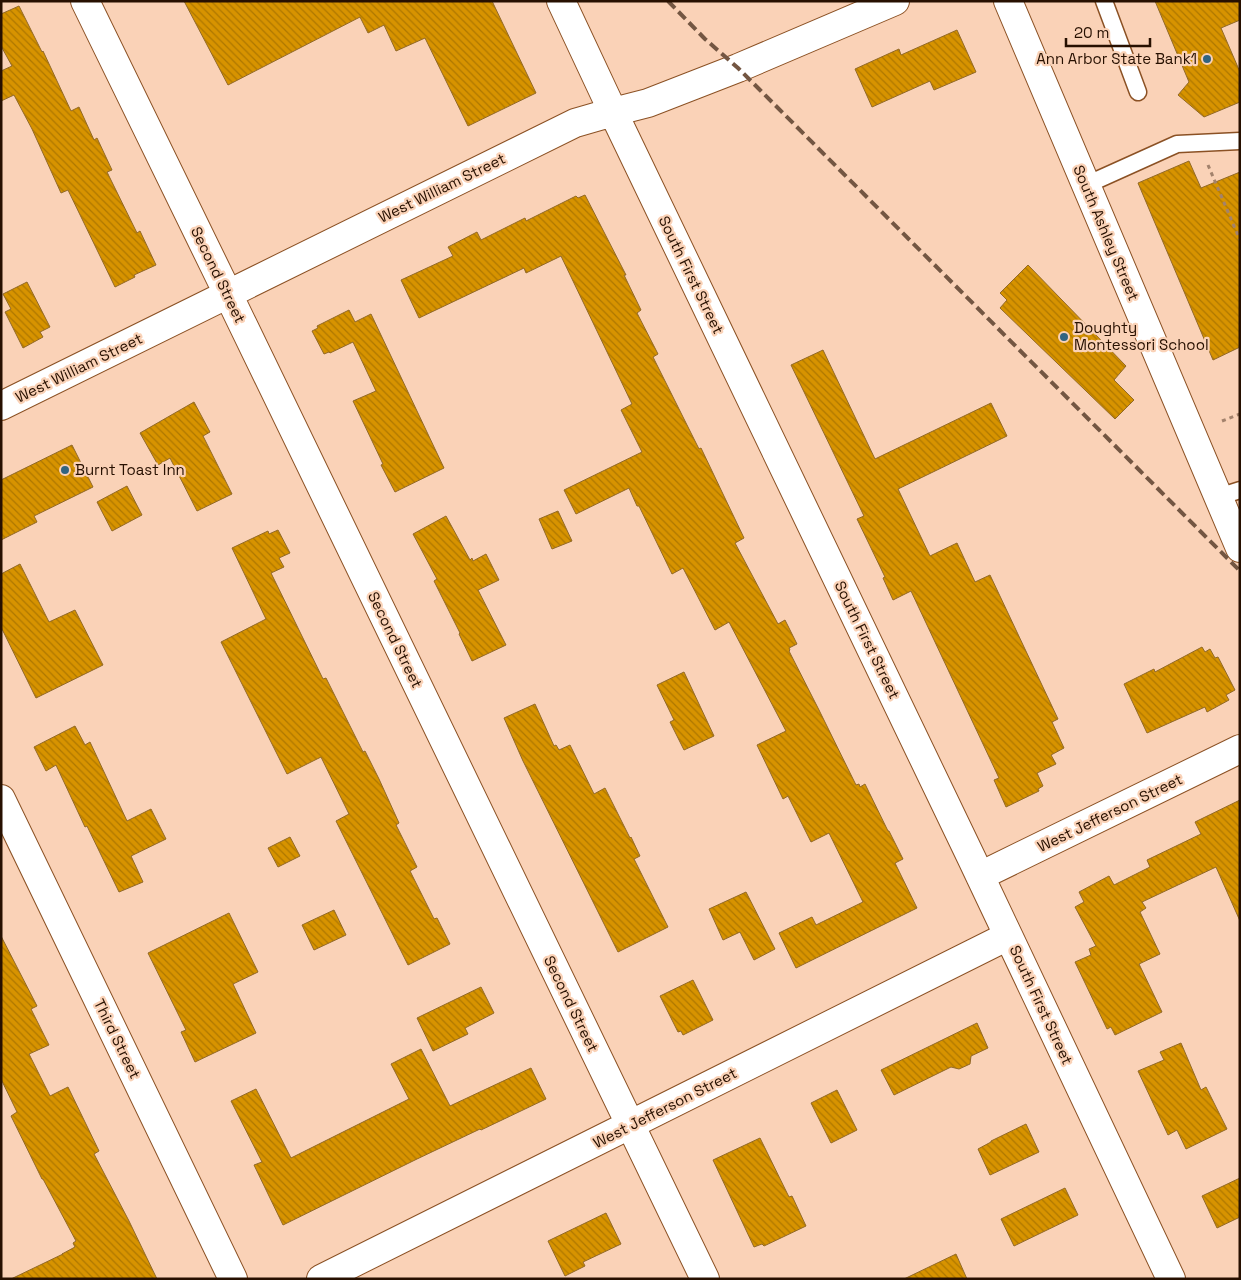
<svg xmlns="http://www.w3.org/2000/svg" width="1241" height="1280" font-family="'Space Grotesk',sans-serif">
	<defs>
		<pattern id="building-back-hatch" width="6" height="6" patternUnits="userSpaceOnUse" patternTransform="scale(1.25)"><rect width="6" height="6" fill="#d79300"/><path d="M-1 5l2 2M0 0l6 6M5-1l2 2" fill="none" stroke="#ae7700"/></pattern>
	</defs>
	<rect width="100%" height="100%" fill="#fad2b7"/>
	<!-- building -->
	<path fill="url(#building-back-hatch)" stroke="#926927" d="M 184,1 L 492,1 L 536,93 L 468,126 L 425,38 L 396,51 L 384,25 L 368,33 L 360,17 L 228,85 Z
		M 1155,1 L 1240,1 L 1240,20 L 1221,28 L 1240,72 L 1240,102 L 1204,117 L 1178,95 L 1189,82 Z
		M 19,6 L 42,52 L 43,51 L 71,111 L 79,107 L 94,140 L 97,138 L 112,170 L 107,172 L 137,233 L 140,231 L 156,265 L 134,275 L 135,277 L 115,287 L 68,190 L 61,193 L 32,129 L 14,95 L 1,101 L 1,71 L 12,66 L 1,46 L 1,14 Z
		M 957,30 L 976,72 L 934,90 L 930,81 L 872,107 L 855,69 L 899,49 L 901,55 Z
		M 1189,161 L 1201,188 L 1240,172 L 1240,347 L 1213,360 L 1138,183 Z
		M 585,195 L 626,275 L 624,275 L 641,310 L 637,313 L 658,354 L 653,357 L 699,449 L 701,448 L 744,538 L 735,543 L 778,624 L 785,620 L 797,644 L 789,648 L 790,650 L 789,651 L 819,710 L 856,785 L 859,784 L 860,787 L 865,784 L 888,831 L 889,831 L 903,859 L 895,863 L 917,908 L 796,968 L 779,933 L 812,917 L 816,925 L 863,902 L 829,833 L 811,842 L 788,796 L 783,799 L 757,745 L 786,731 L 729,622 L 715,630 L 683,568 L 672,574 L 639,506 L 637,506 L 629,488 L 576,514 L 564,490 L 642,452 L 621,410 L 632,404 L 561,256 L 526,273 L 524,268 L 419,318 L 401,280 L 453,256 L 448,247 L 477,232 L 481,240 L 525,218 L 526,221 L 576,196 L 578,198 Z
		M 1028,265 L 1126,366 L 1114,380 L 1134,400 L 1115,419 L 1000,308 L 1007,300 L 1000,293 Z
		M 27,282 L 50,327 L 40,332 L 43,337 L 23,348 L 5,312 L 11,309 L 3,294 Z
		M 349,310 L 355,322 L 371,314 L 444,468 L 395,492 L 381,465 L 383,464 L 353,401 L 376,391 L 353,342 L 330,353 L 329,352 L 324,354 L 312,331 L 318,328 L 317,326 Z
		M 823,350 L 875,459 L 991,403 L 1007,436 L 898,489 L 930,556 L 957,543 L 975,582 L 990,575 L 1058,719 L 1052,722 L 1064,748 L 1051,755 L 1056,764 L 1037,773 L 1043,786 L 1038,789 L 1039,791 L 1006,807 L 994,780 L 999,778 L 911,591 L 893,600 L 883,578 L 885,577 L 857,519 L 864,516 L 791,365 Z
		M 194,402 L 210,432 L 203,436 L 232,494 L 197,511 L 170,458 L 158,465 L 140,433 Z
		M 72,445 L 93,487 L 34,516 L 37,522 L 1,540 L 1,480 Z
		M 127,486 L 142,515 L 112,531 L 97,502 Z
		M 558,511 L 572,541 L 552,549 L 539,519 Z
		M 446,516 L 470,560 L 472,558 L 473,561 L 486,554 L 499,580 L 478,590 L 506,645 L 472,661 L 459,634 L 460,633 L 434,581 L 437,579 L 413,534 Z
		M 278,530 L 290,553 L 279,558 L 284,567 L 271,573 L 323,679 L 326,678 L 363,752 L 365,751 L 379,779 L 399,823 L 396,825 L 417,867 L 410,871 L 434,919 L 437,918 L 450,944 L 408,965 L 336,821 L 349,814 L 321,757 L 287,774 L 221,642 L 266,619 L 232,548 L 268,531 L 269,534 Z
		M 20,564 L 49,622 L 75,610 L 103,665 L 36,698 L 1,627 L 1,574 Z
		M 1202,647 L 1205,652 L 1210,649 L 1215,658 L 1218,657 L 1235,690 L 1226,695 L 1229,700 L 1207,712 L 1205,707 L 1147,733 L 1124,684 L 1154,669 L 1155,672 Z
		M 684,672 L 714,736 L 684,750 L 670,722 L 674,720 L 657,685 Z
		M 535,704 L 554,746 L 556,745 L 559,750 L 570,745 L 594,794 L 605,788 L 630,838 L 631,837 L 640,856 L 634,859 L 668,927 L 618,952 L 523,761 L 504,718 Z
		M 75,726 L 85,745 L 90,742 L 127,821 L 151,809 L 166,839 L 131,856 L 143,882 L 119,892 L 87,826 L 85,827 L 56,765 L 46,771 L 34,747 Z
		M 1240,800 L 1240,921 L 1216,867 L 1142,902 L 1146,908 L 1140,912 L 1160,954 L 1139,964 L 1162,1012 L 1115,1035 L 1111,1027 L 1107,1029 L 1075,962 L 1091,955 L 1089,949 L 1096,946 L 1075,907 L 1084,902 L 1079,892 L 1109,876 L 1114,885 L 1150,867 L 1147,860 L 1201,834 L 1195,822 Z
		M 290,837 L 300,856 L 278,867 L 268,848 Z
		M 746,892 L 775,949 L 754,960 L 740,932 L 723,940 L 709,909 Z
		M 334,910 L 346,935 L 314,950 L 302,925 Z
		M 229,913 L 258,972 L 233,984 L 256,1033 L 195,1062 L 181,1032 L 186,1030 L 148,953 Z
		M 1,936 L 37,1006 L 31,1009 L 49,1045 L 29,1054 L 50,1096 L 68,1087 L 99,1151 L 94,1154 L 129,1221 L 157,1279 L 11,1279 L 63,1254 L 62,1254 L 75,1247 L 73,1243 L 76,1241 L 43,1179 L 42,1179 L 11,1116 L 17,1112 L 1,1079 Z
		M 693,980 L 713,1020 L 683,1035 L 681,1031 L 678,1032 L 660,996 Z
		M 481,987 L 494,1013 L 465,1028 L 468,1034 L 433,1051 L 417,1018 Z
		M 977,1023 L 988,1048 L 971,1056 L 970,1064 L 959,1069 L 951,1067 L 894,1095 L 881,1070 Z
		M 1181,1043 L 1201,1090 L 1206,1087 L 1227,1129 L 1186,1149 L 1177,1130 L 1168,1135 L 1138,1071 L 1164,1060 L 1160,1052 Z
		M 421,1049 L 450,1106 L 531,1068 L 546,1099 L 481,1130 L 480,1129 L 417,1159 L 283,1225 L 254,1165 L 262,1162 L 231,1101 L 256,1089 L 291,1158 L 409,1099 L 391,1064 Z
		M 837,1090 L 857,1130 L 831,1143 L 811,1103 Z
		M 1026,1124 L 1039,1152 L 990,1175 L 978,1149 L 991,1142 L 991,1141 Z
		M 760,1138 L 789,1197 L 792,1196 L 806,1226 L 764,1246 L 762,1244 L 754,1247 L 713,1160 Z
		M 1240,1178 L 1240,1217 L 1217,1228 L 1202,1196 Z
		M 1065,1188 L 1078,1215 L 1014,1246 L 1001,1219 Z
		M 606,1213 L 621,1244 L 583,1262 L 585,1266 L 565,1276 L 548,1241 Z
		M 956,1254 L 967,1279 L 904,1279 Z"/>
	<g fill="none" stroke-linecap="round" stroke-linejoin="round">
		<defs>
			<path id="lane" d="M 1104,1 L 1138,92
				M 1086,185 L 1177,144 L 1240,141
				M 1218,497 L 1240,490"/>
			<path id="street" d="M 85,1 L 228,294 L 705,1279
				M 1008,1 L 1240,548
				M 1,406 L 575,123 L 613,112 L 971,857 L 1171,1279
				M 1,799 L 233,1279
				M 980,876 L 1240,749
				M 321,1279 L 1008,936"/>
			<path id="secondary" d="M 561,1 L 613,112 L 648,103 L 738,68 L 895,1"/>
		</defs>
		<!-- lane casing -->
		<use href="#lane" stroke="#8b5124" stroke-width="19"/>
		<!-- street casing -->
		<use href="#street" stroke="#8b5124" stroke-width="30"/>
		<!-- secondary casing -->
		<use href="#secondary" stroke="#8b5124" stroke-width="30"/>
		<!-- path -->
		<path stroke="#a3826c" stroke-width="3" stroke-dasharray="4 4" stroke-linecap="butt" d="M 1208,165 L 1240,240
			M 1222,421 L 1240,414"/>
		<!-- lane -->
		<use href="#lane" stroke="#fff" stroke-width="16"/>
		<!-- street -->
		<use href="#street" stroke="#fff" stroke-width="28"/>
		<!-- secondary -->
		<use href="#secondary" stroke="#fff" stroke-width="28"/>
		<!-- rail -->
		<path stroke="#735642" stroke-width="4" stroke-dasharray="10 5" stroke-linecap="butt" d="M 668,1 L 705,39 L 738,68 L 761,91 L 1240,571"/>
	</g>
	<!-- markers -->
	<g fill="#316481" stroke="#fad2b7" stroke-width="2">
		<circle cx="1207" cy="59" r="5"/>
		<circle cx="1064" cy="337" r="5"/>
		<circle cx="65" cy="470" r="5"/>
	</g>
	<g text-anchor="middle" stroke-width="4.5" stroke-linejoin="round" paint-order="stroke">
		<!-- poi labels -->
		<g font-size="15" fill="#271000" stroke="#fad2b7" text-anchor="start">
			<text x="1197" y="64" text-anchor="end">Ann Arbor State Bank1</text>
			<text x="1074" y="333">Doughty<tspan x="1074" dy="17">Montessori School</tspan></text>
			<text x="75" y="475">Burnt Toast Inn</text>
		</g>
		<!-- street labels -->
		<g font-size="15" fill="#271000" stroke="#fad2b7">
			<text transform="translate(442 188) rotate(-26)" y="5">West William Street</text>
			<text transform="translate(1106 233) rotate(67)" y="5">South Ashley Street</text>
			<text transform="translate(218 275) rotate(64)" y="5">Second Street</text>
			<text transform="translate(691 275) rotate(64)" y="5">South First Street</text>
			<text transform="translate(79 368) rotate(-26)" y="5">West William Street</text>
			<text transform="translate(395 640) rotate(64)" y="5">Second Street</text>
			<text transform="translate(867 640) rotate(64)" y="5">South First Street</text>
			<text transform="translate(1110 813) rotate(-26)" y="5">West Jefferson Street</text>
			<text transform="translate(571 1004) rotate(64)" y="5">Second Street</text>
			<text transform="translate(1041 1005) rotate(65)" y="5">South First Street</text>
			<text transform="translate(117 1039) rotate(64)" y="5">Third Street</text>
			<text transform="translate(665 1108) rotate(-27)" y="5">West Jefferson Street</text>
		</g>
	</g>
	<!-- border -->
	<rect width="1241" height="1280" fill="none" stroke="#271000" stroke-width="5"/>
	<!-- scale -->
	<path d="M1066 38v8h84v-8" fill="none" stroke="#271000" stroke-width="2.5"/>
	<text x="1074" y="38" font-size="15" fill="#271000" stroke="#fad2b7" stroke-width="4" paint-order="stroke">20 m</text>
</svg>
